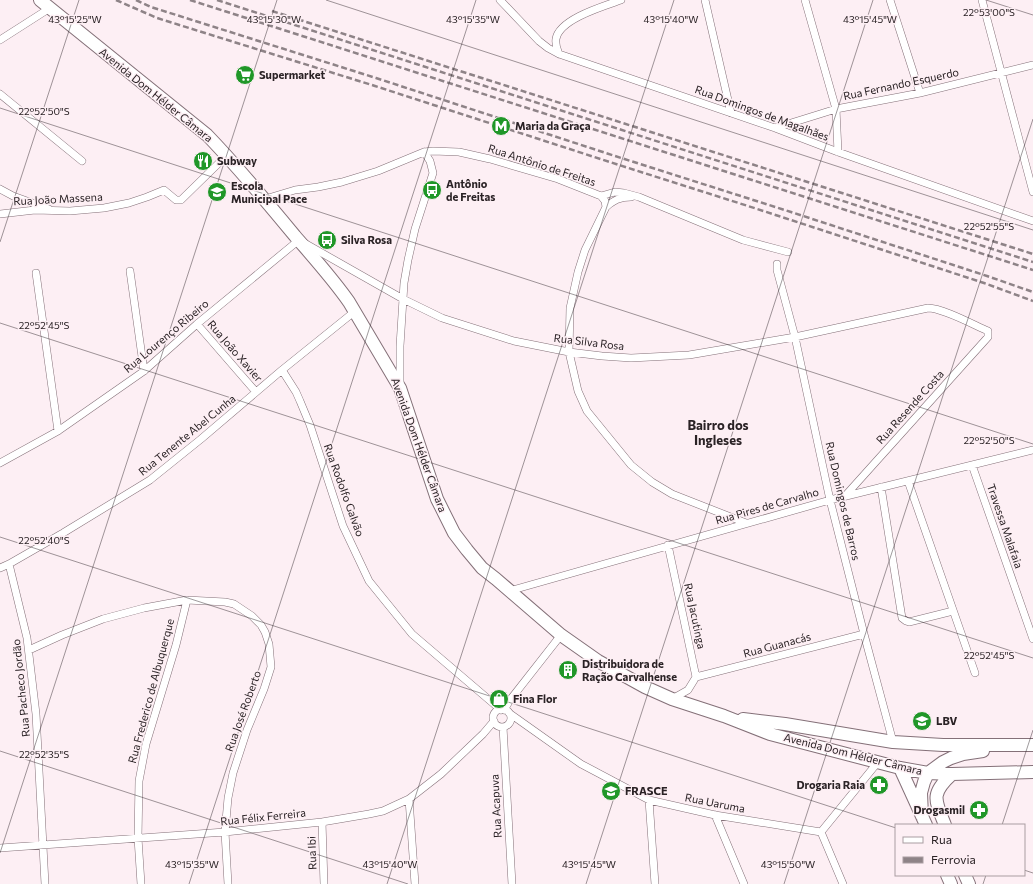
<svg xmlns="http://www.w3.org/2000/svg" width="1033" height="884" font-family="Commissioner,sans-serif">
	<rect width="100%" height="100%" fill="#fdeff4"/>
	<g fill="none" stroke-linecap="round" stroke-linejoin="round">
		<defs>
			<path id="street" d="M 500,0 L 539,41 L 548,48 L 559,54 L 775,128 L 838,152 L 1033,221
				M 705,0 L 731,113
				M 805,0 L 836,109 L 838,152
				M 890,0 L 920,93
				M 982,0 L 1033,192
				M 0,40 L 50,8
				M 559,54 C 557,49 555,45 556,39 C 559,19 604,6 621,0
				M 0,94 L 82,161
				M 775,128 L 836,109 L 920,93 L 1033,65
				M 0,189 L 13,196 L 49,209
				M 601,196 L 605,201 L 606,207 L 585,250 L 578,272 L 570,308 L 569,352 L 578,391 L 587,411 L 631,465 L 652,482 L 672,494 L 746,523
				M 265,199 L 295,190 L 318,187 L 342,182 L 378,171 L 424,152 L 433,151 L 459,152 L 490,159 L 558,179 L 601,196 L 615,192 L 624,193 L 639,197 L 743,240 L 788,252
				M 606,207 C 614,200 620,197 631,197
				M 0,214 L 35,210 L 70,211 L 104,208 L 129,203 L 147,197 L 164,190 L 176,200 L 181,200 L 226,156
				M 777,264 L 777,270 L 795,337 L 830,500 L 864,634 L 893,742
				M 130,271 L 144,371
				M 36,273 L 58,431
				M 197,324 L 256,392
				M 282,370 L 296,392 L 300,401 L 310,425 L 343,526 L 369,581 L 412,634 L 501,710
				M 400,384 L 400,346 L 404,283 L 408,260 L 415,229 L 433,173 L 430,161 L 424,152
				M 0,463 L 58,431 L 144,371 L 197,324 L 299,240 L 403,299 L 442,318 L 514,341 L 569,352 L 602,356 L 631,358 L 689,355 L 795,337 L 928,308 C 943,308 974,325 988,331 L 988,337 L 845,496
				M 972,465 L 1033,639
				M 908,481 L 975,673
				M 881,487 L 902,618 L 906,621 L 909,622 L 953,611
				M 668,545 L 696,677 L 688,690 L 672,699
				M 9,564 L 27,638 L 36,714 L 45,884
				M 0,568 L 9,564 L 63,533 L 150,480 L 201,439 L 282,370 L 354,312
				M 509,591 L 830,500 L 1033,450
				M 29,650 L 62,635 L 103,619 L 144,608 L 187,600 L 225,602 L 234,604 L 252,616 L 261,625 L 265,632 L 269,644 L 271,667 L 264,689 L 247,730 L 233,773 L 228,798 L 225,832 L 228,884
				M 696,677 L 864,634
				M493 718a9 9 0 1 1 18 0a9 9 0 1 1-18 0Z
				M 504,710 L 510,700 L 561,635
				M 509,713 L 581,764 L 649,800 L 715,815 L 821,832
				M 503,727 L 512,884
				M 409,799 L 415,884
				M 649,800 L 655,884
				M 715,815 L 744,884
				M 322,822 L 324,884
				M 821,832 L 878,762
				M 821,832 L 843,884
				M 0,848 L 225,832 L 322,822 L 369,814 L 383,811 L 409,799 L 441,774 L 483,734 L 494,721
				M 141,884 L 138,838 L 139,781 L 146,744 L 176,645 L 187,600"/>
			<path id="primary" d="M 40,0 L 207,135 C 238,167 267,202 295,236 C 314,258 333,279 349,302 L 394,378 L 400,388 L 437,499 L 454,533 L 467,550 L 482,568 L 496,579 L 561,635 L 598,661 L 645,687 L 672,699 L 724,716 L 770,734 L 900,768 L 928,773 L 952,774 L 1033,772
				M 743,719 L 785,724 L 893,742 L 943,745 L 1033,745
				M 900,768 L 926,825
				M 922,816 L 921,793 L 924,782 L 928,773 L 943,762 L 951,758 L 963,754 L 983,751
				M 945,825 C 935,800 930,794 952,774
				M 947,875 L 951,884
				M 965,875 L 969,884"/>
		</defs>
		<!-- street casing -->
		<use href="#street" stroke="#847078" stroke-width="8"/>
		<!-- primary casing -->
		<use href="#primary" stroke="#847078" stroke-width="14"/>
		<!-- street -->
		<use href="#street" stroke="#fff" stroke-width="7"/>
		<!-- primary -->
		<use href="#primary" stroke="#fff" stroke-width="12"/>
		<!-- rail -->
		<path stroke="#8e8387" stroke-width="2.5" stroke-dasharray="6 3" stroke-linecap="butt" d="M 116,0 L 157,18 L 375,86 L 619,165 L 748,206 L 984,283 L 1033,301
			M 136,0 L 151,7 L 376,78 L 615,156 L 791,212 L 987,276 L 1033,292
			M 190,0 L 1033,270
			M 217,0 L 1033,262
			M 272,11 L 1033,254"/>
	</g>
	<!-- ticks -->
	<path fill="none" stroke="#2a2225" stroke-width="1" stroke-opacity="0.45" d="M 326,0 L 1033,230M 986,0 L 1033,15M 0,108 L 1033,444M 0,242 L 79,0M 0,323 L 1033,658M 0,537 L 896,828M 0,751 L 408,884M 1002,825 L 1033,730M 0,853 L 277,0M 1024,870 L 1033,873M 189,884 L 476,0M 387,884 L 674,0M 586,884 L 873,0M 784,884 L 1033,119M 983,884 L 986,875"/>
	<!-- icons -->
	<defs>
		<symbol id="supermarket-disc" viewBox="-11 -11 22 22"><circle r="9.5" fill="#209728" stroke="#fdeff4"/><path d="M-6-5.5h2.5l.6 2H6L4.5 2H-2.5L-4.4-4H-6ZM-1.5 3.2a1.3 1.3 0 1 0 .1 0ZM3 3.2a1.3 1.3 0 1 0 .1 0Z" fill="#fff"/></symbol>
		<symbol id="metro-disc" viewBox="-11 -11 22 22"><circle r="9.5" fill="#209728" stroke="#fdeff4"/><path d="M-5.5 5V-5H-3L0 0L3-5H5.5V5H3V-.5L0 4L-3-.5V5Z" fill="#fff"/></symbol>
		<symbol id="restaurant-disc" viewBox="-11 -11 22 22"><circle r="9.5" fill="#209728" stroke="#fdeff4"/><path d="M-5-6h1v4h1v-4h1v4h1v-4h1v5L-1.5 .5V6h-2V.5L-5-1ZM5-6V6H3V1.5H1.5Q1.5-4 5-6Z" fill="#fff"/></symbol>
		<symbol id="bus-disc" viewBox="-11 -11 22 22"><circle r="9.5" fill="#209728" stroke="#fdeff4"/><path d="M-5-6H5V4H4V6H2V4H-2V6H-4V4H-5ZM-3.5-4V0h7V-4ZM-3.5 1.2v1.5H-2V1.2ZM2 1.2v1.5H3.5V1.2Z" fill="#fff"/></symbol>
		<symbol id="school-disc" viewBox="-11 -11 22 22"><circle r="9.5" fill="#209728" stroke="#fdeff4"/><path d="M0-5L7-2L0 1L-7-2ZM-4 1L0 2.5L4 1V4Q0 6-4 4Z" fill="#fff"/></symbol>
		<symbol id="building-disc" viewBox="-11 -11 22 22"><circle r="9.5" fill="#209728" stroke="#fdeff4"/><path d="M-4-6H4V6H1V3H-1V6H-4ZM-2.5-4.3h1.7v1.8h-1.7ZM.8-4.3h1.7v1.8H.8ZM-2.5-1h1.7V.8h-1.7ZM.8-1h1.7V.8H.8Z" fill="#fff"/></symbol>
		<symbol id="shop-disc" viewBox="-11 -11 22 22"><circle r="9.5" fill="#209728" stroke="#fdeff4"/><path d="M-5-2.5h2.3a2.7 3.5 0 0 1 5.4 0H5L5.5 6h-11ZM-1.5-2.5h3a1.5 2.3 0 0 0-3 0Z" fill="#fff"/></symbol>
		<symbol id="pharmacy-disc" viewBox="-11 -11 22 22"><circle r="9.5" fill="#209728" stroke="#fdeff4"/><path d="M-2-6h4v4h4v4h-4v4h-4v-4h-4v-4h4Z" fill="#fff"/></symbol>
		<symbol id="university-disc" viewBox="-11 -11 22 22"><circle r="9.5" fill="#209728" stroke="#fdeff4"/><path d="M0-5L7-2L0 1L-7-2ZM-4 1L0 2.5L4 1V4Q0 6-4 4Z" fill="#fff"/></symbol>
	</defs>
	<g fill-rule="evenodd">
		<use href="#supermarket-disc" x="234" y="64" width="22" height="22"/>
		<use href="#metro-disc" x="490" y="115" width="22" height="22"/>
		<use href="#restaurant-disc" x="192" y="150" width="22" height="22"/>
		<use href="#bus-disc" x="421" y="179" width="22" height="22"/>
		<use href="#school-disc" x="206" y="181" width="22" height="22"/>
		<use href="#bus-disc" x="316" y="229" width="22" height="22"/>
		<use href="#building-disc" x="557" y="659" width="22" height="22"/>
		<use href="#shop-disc" x="488" y="688" width="22" height="22"/>
		<use href="#school-disc" x="911" y="710" width="22" height="22"/>
		<use href="#pharmacy-disc" x="868" y="774" width="22" height="22"/>
		<use href="#university-disc" x="600" y="780" width="22" height="22"/>
		<use href="#pharmacy-disc" x="968" y="799" width="22" height="22"/>
	</g>
	<g text-anchor="middle" stroke-width="3" stroke-linejoin="round" paint-order="stroke">
		<!-- poi labels -->
		<g font-size="11" font-weight="bold" fill="#2a2225" stroke="#fdeff4" text-anchor="start">
			<text x="259" y="79">Supermarket</text>
			<text x="515" y="130">Maria da Graça</text>
			<text x="217" y="165">Subway</text>
			<text x="446" y="188">Antônio<tspan x="446" dy="13">de Freitas</tspan></text>
			<text x="231" y="190">Escola<tspan x="231" dy="13">Municipal Pace</tspan></text>
			<text x="341" y="244">Silva Rosa</text>
			<text x="582" y="668">Distribuidora de<tspan x="582" dy="13">Ração Carvalhense</tspan></text>
			<text x="513" y="703">Fina Flor</text>
			<text x="936" y="725">LBV</text>
			<text x="865" y="789" text-anchor="end">Drogaria Raia</text>
			<text x="625" y="795">FRASCE</text>
			<text x="965" y="814" text-anchor="end">Drogasmil</text>
		</g>
		<!-- street labels -->
		<g font-size="11" fill="#2a2225" stroke="#fdeff4">
			<text transform="translate(901 84) rotate(-12)" y="4">Rua Fernando Esquerdo</text>
			<text transform="translate(156 95) rotate(39)" y="4">Avenida Dom Hélder Câmara</text>
			<text transform="translate(762 113) rotate(20)" y="4">Rua Domingos de Magalhães</text>
			<text transform="translate(542 165) rotate(18)" y="4">Rua Antônio de Freitas</text>
			<text transform="translate(58 199) rotate(-3)" y="4">Rua João Massena</text>
			<text transform="translate(166 336) rotate(-40)" y="4">Rua Lourenço Ribeiro</text>
			<text transform="translate(589 342) rotate(7)" y="4">Rua Silva Rosa</text>
			<text transform="translate(235 351) rotate(49)" y="4">Rua João Xavier</text>
			<text transform="translate(910 407) rotate(-48)" y="4">Rua Resende Costa</text>
			<text transform="translate(187 435) rotate(-39)" y="4">Rua Tenente Abel Cunha</text>
			<text transform="translate(419 445) rotate(70)" y="4">Avenida Dom Hélder Câmara</text>
			<text transform="translate(344 490) rotate(70)" y="4">Rua Rodolfo Galvão</text>
			<text transform="translate(843 501) rotate(77)" y="4">Rua Domingos de Barros</text>
			<text transform="translate(767 506) rotate(-16)" y="4">Rua Pires de Carvalho</text>
			<text transform="translate(1005 526) rotate(71)" y="4">Travessa Malafaia</text>
			<text transform="translate(695 616) rotate(78)" y="4">Rua Jacutinga</text>
			<text transform="translate(777 645) rotate(-15)" y="4">Rua Guanacás</text>
			<text transform="translate(21 688) rotate(-96)" y="4">Rua Pacheco Jordão</text>
			<text transform="translate(151 691) rotate(-75)" y="4">Rua Frederico de Albuquerque</text>
			<text transform="translate(243 711) rotate(-70)" y="4">Rua José Roberto</text>
			<text transform="translate(853 754) rotate(14)" y="4">Avenida Dom Hélder Câmara</text>
			<text transform="translate(715 803) rotate(11)" y="4">Rua Uaruma</text>
			<text transform="translate(496 806) rotate(-93)" y="4">Rua Acapuva</text>
			<text transform="translate(263 817) rotate(-6)" y="4">Rua Félix Ferreira</text>
			<text transform="translate(312 853) rotate(-92)" y="4">Rua Ibi</text>
		</g>
		<!-- quarter labels -->
		<g font-size="13" font-weight="bold" fill="#2a2225" stroke="#fdeff4">
			<text x="718" y="430">Bairro dos<tspan x="718" dy="15">Ingleses</tspan></text>
		</g>
	</g>
	<g font-size="10" text-anchor="middle" fill="#2a2225" stroke="#fdeff4" stroke-width="3" stroke-linejoin="round" paint-order="stroke">
		<text x="989" y="16">22°53'00"S</text>
		<text x="75" y="23">43°15'25"W</text>
		<text x="274" y="23">43°15'30"W</text>
		<text x="473" y="23">43°15'35"W</text>
		<text x="671" y="23">43°15'40"W</text>
		<text x="870" y="23">43°15'45"W</text>
		<text x="44" y="115">22°52'50"S</text>
		<text x="989" y="230">22°52'55"S</text>
		<text x="44" y="329">22°52'45"S</text>
		<text x="989" y="444">22°52'50"S</text>
		<text x="44" y="544">22°52'40"S</text>
		<text x="989" y="659">22°52'45"S</text>
		<text x="44" y="758">22°52'35"S</text>
		<text x="192" y="868">43°15'35"W</text>
		<text x="390" y="868">43°15'40"W</text>
		<text x="589" y="868">43°15'45"W</text>
		<text x="788" y="868">43°15'50"W</text>
	</g>
	<!-- legend -->
	<rect x="895" y="824" width="130" height="52" fill="#fdeff4" stroke="#a99da1"/>
	<rect x="903" y="837" width="20" height="6" fill="#ffffff" stroke="#a99da1"/>
	<text x="931" y="844" font-size="12" fill="#2a2225">Rua</text>
	<rect x="903" y="857" width="20" height="6" fill="#8e8387" stroke="#a99da1"/>
	<text x="931" y="864" font-size="12" fill="#2a2225">Ferrovia</text>
</svg>
